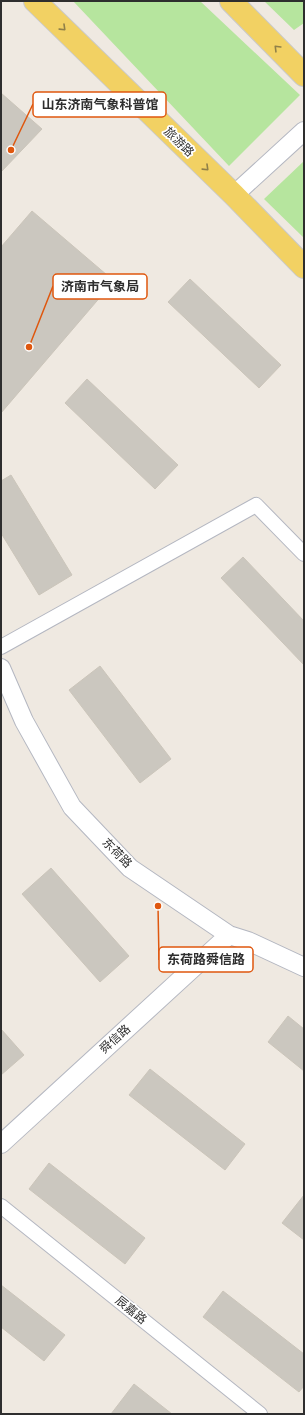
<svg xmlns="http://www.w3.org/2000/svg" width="305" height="1415" font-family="'Golos Text','Noto Sans SC',sans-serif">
	<rect width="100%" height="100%" fill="#efe9e1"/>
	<!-- green -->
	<path fill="#b6e59e" d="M 73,1 L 200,1 L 300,95 L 229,166 Z
		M 264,1 L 304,1 L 304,23 L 294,30 Z
		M 304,161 L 304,238 L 264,199 Z"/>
	<!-- building -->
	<path fill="#cbc7bf" stroke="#cbc5ba" d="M 1,93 L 42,129 L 1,172 Z
		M 32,211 L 114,281 L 1,413 L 1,247 Z
		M 190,279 L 281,365 L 259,388 L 168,302 Z
		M 87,379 L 178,465 L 155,489 L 65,403 Z
		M 11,475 L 72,575 L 39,595 L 1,533 L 1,481 Z
		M 243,557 L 304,621 L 304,665 L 221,578 Z
		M 100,666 L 171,759 L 140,783 L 69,690 Z
		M 51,868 L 129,956 L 100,982 L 22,894 Z
		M 288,1016 L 304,1029 L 304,1071 L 268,1042 Z
		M 1,1029 L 24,1055 L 1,1075 Z
		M 150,1069 L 245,1144 L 225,1170 L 129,1095 Z
		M 49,1163 L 145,1238 L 125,1264 L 29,1189 Z
		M 304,1195 L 304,1240 L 282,1223 Z
		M 1,1285 L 65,1335 L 44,1361 L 1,1327 Z
		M 223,1291 L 304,1354 L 304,1386 L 299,1392 L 203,1317 Z
		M 134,1384 L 172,1414 L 111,1414 Z"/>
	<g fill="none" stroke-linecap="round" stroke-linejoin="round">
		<defs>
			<path id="minor" d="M 1,647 L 256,505 L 304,554
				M 1,1206 L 260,1414"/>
			<path id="tertiary" d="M 234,195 L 304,131
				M 1,668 L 24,721 L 72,807 L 130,868 L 229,935 L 248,941 L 304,967
				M 1,1144 L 229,935"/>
			<path id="primary" d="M 35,1 L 234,195 L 304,267
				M 231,1 L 304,75"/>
		</defs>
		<!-- minor casing -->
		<use href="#minor" stroke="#b4b7c1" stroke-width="16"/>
		<!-- tertiary casing -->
		<use href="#tertiary" stroke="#b4b7c1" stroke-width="20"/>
		<!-- primary casing -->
		<use href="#primary" stroke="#c9c9c9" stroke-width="24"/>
		<!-- minor -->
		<use href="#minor" stroke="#fff" stroke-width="14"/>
		<!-- tertiary -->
		<use href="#tertiary" stroke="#fff" stroke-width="18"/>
		<!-- primary -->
		<use href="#primary" stroke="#f2d163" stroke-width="22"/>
	</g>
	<!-- one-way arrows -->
	<defs><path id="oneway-chevron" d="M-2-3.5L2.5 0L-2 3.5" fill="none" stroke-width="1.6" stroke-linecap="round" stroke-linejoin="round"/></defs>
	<g stroke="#908048">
		<use href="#oneway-chevron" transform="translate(63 28) rotate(44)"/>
		<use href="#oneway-chevron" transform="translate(277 48) rotate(-135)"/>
		<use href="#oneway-chevron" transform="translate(206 168) rotate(44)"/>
	</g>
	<g text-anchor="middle" stroke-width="3.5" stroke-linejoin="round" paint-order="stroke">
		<!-- street labels -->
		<g font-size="12" fill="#2e2e2e" stroke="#fff">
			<text transform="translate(179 142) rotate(44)" y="4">旅游路</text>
			<text transform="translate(117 853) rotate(45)" y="4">东荷路</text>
			<text transform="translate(115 1039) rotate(-42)" y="4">舜信路</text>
			<text transform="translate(131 1310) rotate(39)" y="4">辰嘉路</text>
		</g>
	</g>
	<!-- callouts -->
	<path fill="none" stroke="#df570e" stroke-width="1.5" d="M11 150L33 104M29 347L53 286M158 906L159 960"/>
	<g fill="#df570e" stroke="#fff" stroke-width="1.5">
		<circle cx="11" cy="150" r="4"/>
		<circle cx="29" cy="347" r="4"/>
		<circle cx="158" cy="906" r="4"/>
	</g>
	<g fill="#fff" stroke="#df570e" stroke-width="1.5">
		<rect x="33" y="92" width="133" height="25" rx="4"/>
		<rect x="53" y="274" width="94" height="25" rx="4"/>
		<rect x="159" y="947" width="94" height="25" rx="4"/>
	</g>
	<g font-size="13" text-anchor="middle" font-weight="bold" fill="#2e2e2e">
		<text x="100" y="109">山东济南气象科普馆</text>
		<text x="100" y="291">济南市气象局</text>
		<text x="206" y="964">东荷路舜信路</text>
	</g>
	<!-- border -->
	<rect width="305" height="1415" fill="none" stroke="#2e2e2e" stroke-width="4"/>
</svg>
